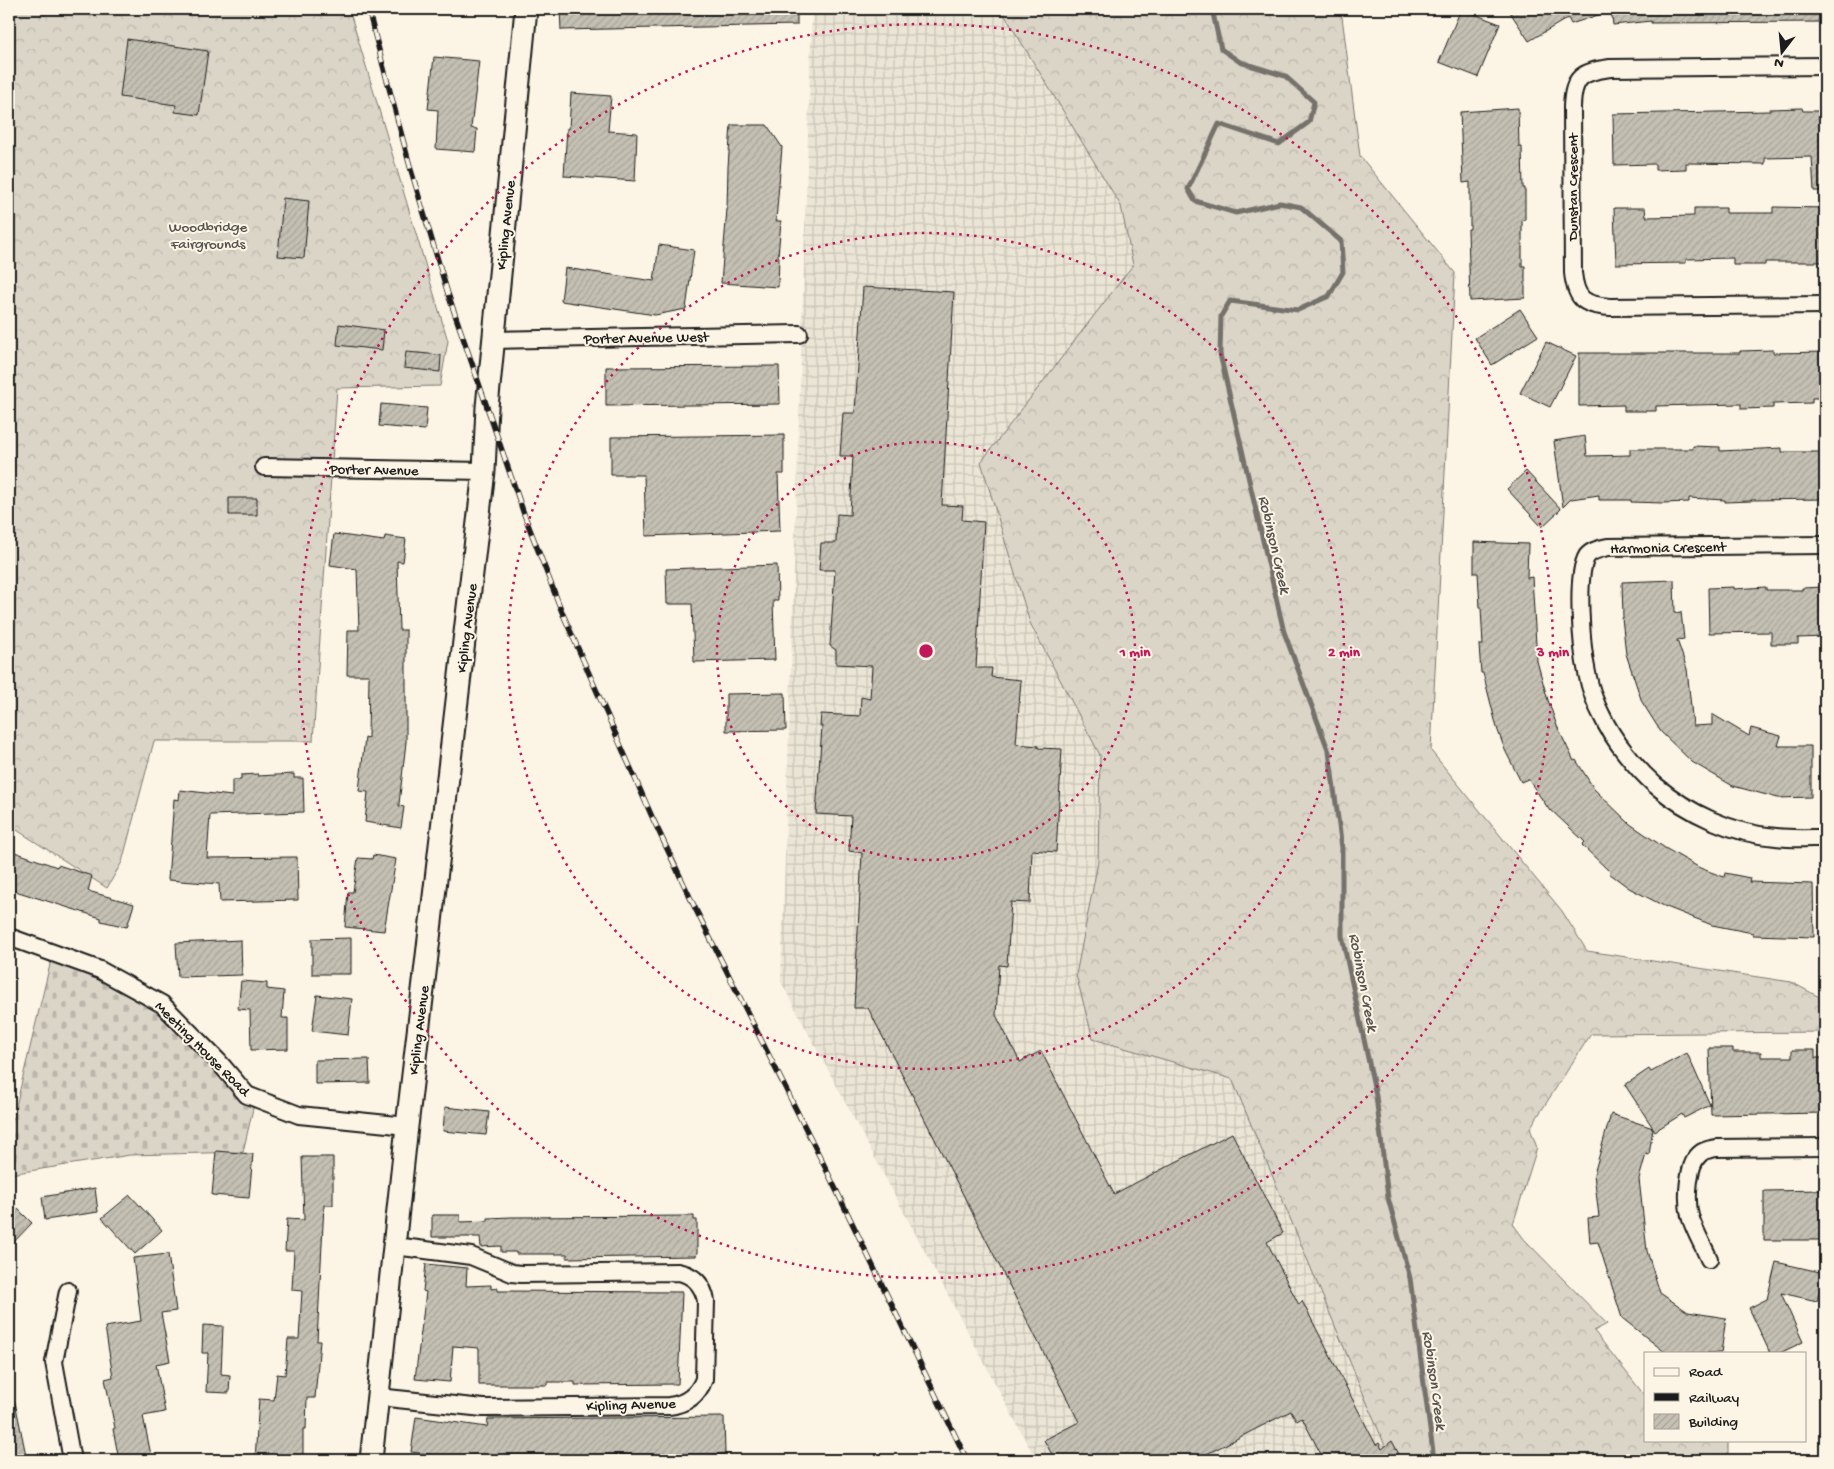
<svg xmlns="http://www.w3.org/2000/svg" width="1834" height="1469" font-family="'Gochi Hand',sans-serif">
	<defs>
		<pattern id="industrial-grid" width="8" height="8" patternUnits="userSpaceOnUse" patternTransform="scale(1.25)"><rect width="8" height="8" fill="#ebe5d6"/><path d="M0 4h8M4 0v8" fill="none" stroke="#c9c4b7"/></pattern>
		<pattern id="forest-crowns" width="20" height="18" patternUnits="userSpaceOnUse" patternTransform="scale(1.25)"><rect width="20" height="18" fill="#dbd5c8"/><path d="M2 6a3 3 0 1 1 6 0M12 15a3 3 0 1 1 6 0" fill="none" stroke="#bbb6ab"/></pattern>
		<pattern id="cemetery-stones" width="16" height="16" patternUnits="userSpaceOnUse" patternTransform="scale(1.25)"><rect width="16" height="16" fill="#dbd5c8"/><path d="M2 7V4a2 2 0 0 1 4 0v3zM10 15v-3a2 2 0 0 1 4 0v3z" fill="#bbb6ab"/></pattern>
		<pattern id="building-hatch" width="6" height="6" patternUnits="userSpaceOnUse" patternTransform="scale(1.25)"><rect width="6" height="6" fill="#c4c0b3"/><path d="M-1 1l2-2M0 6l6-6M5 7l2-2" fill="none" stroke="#a8a499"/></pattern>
	</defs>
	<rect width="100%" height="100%" fill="#fcf5e5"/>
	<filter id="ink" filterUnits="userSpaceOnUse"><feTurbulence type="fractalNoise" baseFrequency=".02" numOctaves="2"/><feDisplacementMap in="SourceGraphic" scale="10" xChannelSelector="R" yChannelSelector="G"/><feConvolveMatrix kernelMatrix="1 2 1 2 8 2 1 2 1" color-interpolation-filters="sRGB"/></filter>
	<g filter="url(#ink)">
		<!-- industrial -->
		<path fill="url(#industrial-grid)" d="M 812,9 L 1004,9 L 1004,14 L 1121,206 L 1133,265 L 981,462 L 1030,623 L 1100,755 L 1098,862 L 1076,975 L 1093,1038 L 1232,1078 L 1391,1460 L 1036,1460 L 781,982 Z"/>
		<!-- forest -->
		<path fill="url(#forest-crowns)" stroke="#7c7872" d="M 9,9 L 349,9 L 448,341 L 440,386 L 337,388 L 313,741 L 154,741 L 122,862 L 107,888 L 9,825 Z
			M 1004,9 L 1341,9 L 1360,156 L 1455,273 L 1431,751 L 1562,911 L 1587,951 L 1791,982 L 1825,1000 L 1825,1032 L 1591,1034 L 1530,1128 L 1537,1148 L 1513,1224 L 1524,1239 L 1607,1324 L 1594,1331 L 1645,1396 L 1645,1440 L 1728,1440 L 1728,1460 L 1391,1460 L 1232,1079 L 1093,1039 L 1076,975 L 1098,862 L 1100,755 L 1030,623 L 981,462 L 1133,265 L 1121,206 L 1004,14 Z"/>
		<!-- cemetery -->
		<path fill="url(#cemetery-stones)" stroke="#7c7872" d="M 53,952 L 150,992 L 255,1100 L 243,1152 L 130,1155 L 10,1174 L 9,1135 Z"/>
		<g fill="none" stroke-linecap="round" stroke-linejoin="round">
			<!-- stream -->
			<path stroke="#75726c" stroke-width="5" d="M 1212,9 L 1221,49 L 1240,62 L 1285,76 L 1314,102 L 1309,122 L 1279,144 L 1219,124 L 1188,189 L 1195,201 L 1236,213 L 1280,203 L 1301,207 L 1341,241 L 1343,272 L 1329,296 L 1298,310 L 1230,301 L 1221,316 L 1220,354 L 1284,632 L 1329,752 L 1342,848 L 1342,936 L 1376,1096 L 1388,1198 L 1410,1278 L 1434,1460"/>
		</g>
		<!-- building -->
		<path fill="url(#building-hatch)" stroke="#1c1c1c" d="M 560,9 L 797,9 L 797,25 L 561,30 Z
			M 1461,9 L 1500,24 L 1478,77 L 1439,62 Z
			M 1508,9 L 1609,9 L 1610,11 L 1571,24 L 1568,18 L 1529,41 Z
			M 1611,9 L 1825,9 L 1825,22 L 1651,23 L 1651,21 L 1613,25 Z
			M 127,39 L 208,51 L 199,115 L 175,112 L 176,105 L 120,97 Z
			M 434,57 L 479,61 L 471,128 L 477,129 L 475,152 L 436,149 L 438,110 L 428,109 Z
			M 571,93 L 611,96 L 608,131 L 637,133 L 635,181 L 564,176 L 567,128 L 569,129 Z
			M 1518,108 L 1519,147 L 1522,147 L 1523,188 L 1525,188 L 1525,220 L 1522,220 L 1522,266 L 1525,266 L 1525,298 L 1470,301 L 1468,229 L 1470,229 L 1470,182 L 1463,183 L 1460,112 Z
			M 1802,108 L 1803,111 L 1825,111 L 1825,191 L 1814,191 L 1812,157 L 1765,158 L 1765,164 L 1686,163 L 1686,169 L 1655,170 L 1655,164 L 1614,165 L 1613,114 L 1770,111 L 1770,109 Z
			M 731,125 L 767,125 L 782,147 L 776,221 L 781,221 L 778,256 L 779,257 L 778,287 L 721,283 L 727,209 L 728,167 Z
			M 283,198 L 309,201 L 304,258 L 278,256 Z
			M 1773,207 L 1825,208 L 1825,262 L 1765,262 L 1765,265 L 1733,265 L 1733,258 L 1686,259 L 1686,263 L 1616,264 L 1614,208 L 1645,208 L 1646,217 L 1694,216 L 1694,208 L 1726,208 L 1726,213 L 1773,213 Z
			M 659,245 L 694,250 L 686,309 L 655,315 L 561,301 L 565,268 L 654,281 Z
			M 863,287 L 954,292 L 942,505 L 963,506 L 962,520 L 984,522 L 976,668 L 992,668 L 991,677 L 1021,680 L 1016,744 L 1038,746 L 1038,748 L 1062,749 L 1056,852 L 1032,850 L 1030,903 L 1011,902 L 1007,966 L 999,965 L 996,1015 L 1020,1062 L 1041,1051 L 1114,1194 L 1232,1133 L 1283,1233 L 1267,1242 L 1299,1305 L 1302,1301 L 1376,1445 L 1379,1443 L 1382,1449 L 1392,1441 L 1402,1460 L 1324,1460 L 1302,1418 L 1297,1421 L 1291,1411 L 1195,1460 L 1055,1460 L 1044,1440 L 1079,1422 L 868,1008 L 854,1008 L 862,853 L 849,851 L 851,816 L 816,814 L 822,726 L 820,726 L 821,714 L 860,716 L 861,697 L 870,699 L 872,666 L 836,664 L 836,650 L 830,646 L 835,570 L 819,570 L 821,543 L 836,543 L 837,514 L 850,515 L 853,456 L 840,456 L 843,413 L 855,413 Z
			M 1520,309 L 1538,336 L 1492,365 L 1475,338 Z
			M 339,324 L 384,330 L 382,350 L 337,345 Z
			M 1546,342 L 1576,356 L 1550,407 L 1520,393 Z
			M 1773,350 L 1773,353 L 1825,352 L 1825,398 L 1812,398 L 1812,403 L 1773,404 L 1773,408 L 1741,409 L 1741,404 L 1695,405 L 1656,406 L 1656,411 L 1624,411 L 1624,405 L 1579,406 L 1579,353 L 1740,353 L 1740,351 Z
			M 406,352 L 441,355 L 440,372 L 404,368 Z
			M 779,366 L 780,404 L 606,406 L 606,367 Z
			M 381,404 L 427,408 L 425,430 L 379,426 Z
			M 784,435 L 784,474 L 778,474 L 780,531 L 646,536 L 644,475 L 611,475 L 611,437 Z
			M 1585,436 L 1587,456 L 1630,455 L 1630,449 L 1693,449 L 1693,446 L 1720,447 L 1720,451 L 1782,448 L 1782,452 L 1825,452 L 1825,499 L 1751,500 L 1751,501 L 1725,502 L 1725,500 L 1689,498 L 1689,502 L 1663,503 L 1631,502 L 1631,500 L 1599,500 L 1599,495 L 1571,499 L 1563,507 L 1554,441 Z
			M 1526,471 L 1561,509 L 1542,527 L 1507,489 Z
			M 229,498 L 257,498 L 257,515 L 229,515 Z
			M 334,534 L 384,541 L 385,536 L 406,539 L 403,562 L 397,561 L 399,630 L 406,630 L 406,742 L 399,804 L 399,806 L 404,807 L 401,828 L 365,822 L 368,792 L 359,791 L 365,737 L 368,738 L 369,675 L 347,675 L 348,630 L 359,630 L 357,569 L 330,565 Z
			M 1474,542 L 1528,544 L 1527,578 L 1532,577 L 1537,661 L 1547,697 L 1557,726 L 1574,761 L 1576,760 L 1594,789 L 1630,824 L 1665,848 L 1700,868 L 1724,877 L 1725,873 L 1750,878 L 1749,882 L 1813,884 L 1814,937 L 1753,935 L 1753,933 L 1712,925 L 1664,906 L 1629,888 L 1609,873 L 1610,872 L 1582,845 L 1585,842 L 1551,810 L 1550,811 L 1528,779 L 1521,782 L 1505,750 L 1497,728 L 1483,673 L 1481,673 L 1479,645 L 1483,645 L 1481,608 L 1480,608 L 1478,573 L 1474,573 Z
			M 777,565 L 778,601 L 773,601 L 775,660 L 694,662 L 692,604 L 667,604 L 666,569 Z
			M 1674,580 L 1675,613 L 1681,612 L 1684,639 L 1677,640 L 1687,669 L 1693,726 L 1712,725 L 1712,714 L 1749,736 L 1751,728 L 1781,736 L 1778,746 L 1811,746 L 1811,797 L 1778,798 L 1733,786 L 1692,762 L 1661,732 L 1642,702 L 1626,654 L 1622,618 L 1623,618 L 1622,582 Z
			M 1734,587 L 1734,589 L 1766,587 L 1766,590 L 1802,590 L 1802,588 L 1825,587 L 1825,637 L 1798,638 L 1798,644 L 1771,644 L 1771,632 L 1709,633 L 1708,588 Z
			M 785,693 L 786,730 L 726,731 L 726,694 Z
			M 258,774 L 258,776 L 294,774 L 294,778 L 303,778 L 304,812 L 210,815 L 207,858 L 297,857 L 298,900 L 220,902 L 219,884 L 168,880 L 174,799 L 179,800 L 180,790 L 232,796 L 232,780 L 241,780 L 241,775 Z
			M 9,850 L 57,867 L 58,865 L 92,876 L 88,891 L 134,904 L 127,927 L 101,921 L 101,918 L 9,889 Z
			M 373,855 L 396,859 L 384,931 L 345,927 L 348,892 L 353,892 L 358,858 L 372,859 Z
			M 351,938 L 351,974 L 312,974 L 312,939 Z
			M 241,940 L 242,975 L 178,977 L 176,943 Z
			M 241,981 L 267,983 L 267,989 L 284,991 L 282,1018 L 288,1018 L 288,1049 L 251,1050 L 250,1010 L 238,1009 Z
			M 317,995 L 352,999 L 348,1035 L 312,1031 Z
			M 1709,1048 L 1733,1048 L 1733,1052 L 1761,1052 L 1761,1057 L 1792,1057 L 1792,1050 L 1815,1050 L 1815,1058 L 1825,1058 L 1825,1113 L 1711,1115 Z
			M 1687,1053 L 1710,1105 L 1684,1118 L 1682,1114 L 1655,1131 L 1625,1085 L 1649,1069 L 1651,1072 Z
			M 369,1059 L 370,1083 L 315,1084 L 315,1060 Z
			M 445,1107 L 489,1112 L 486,1135 L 443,1131 Z
			M 1611,1114 L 1653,1128 L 1649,1155 L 1646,1154 L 1639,1179 L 1647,1251 L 1660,1293 L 1688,1312 L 1726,1318 L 1721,1353 L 1666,1353 L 1622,1318 L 1598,1242 L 1590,1243 L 1588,1218 L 1599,1217 L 1594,1174 Z
			M 216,1151 L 253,1154 L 249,1198 L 212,1195 Z
			M 302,1157 L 333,1157 L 333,1205 L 324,1205 L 317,1341 L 320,1341 L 315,1398 L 307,1398 L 306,1429 L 303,1429 L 303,1460 L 255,1460 L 259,1399 L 274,1400 L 277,1374 L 285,1375 L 288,1339 L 299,1339 L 302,1291 L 292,1290 L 294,1251 L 285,1251 L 287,1219 L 304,1220 Z
			M 95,1188 L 98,1212 L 45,1220 L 42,1197 Z
			M 1825,1190 L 1825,1240 L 1764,1240 L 1764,1191 Z
			M 130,1195 L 162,1230 L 135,1254 L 102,1218 Z
			M 9,1200 L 32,1223 L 9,1247 Z
			M 432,1215 L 460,1215 L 460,1222 L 488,1221 L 488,1218 L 511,1217 L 694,1216 L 694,1220 L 697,1220 L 697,1253 L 696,1256 L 567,1258 L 567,1254 L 516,1254 L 516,1252 L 501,1252 L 501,1246 L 481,1247 L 480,1237 L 432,1237 Z
			M 168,1254 L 176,1311 L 161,1313 L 170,1361 L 156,1364 L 165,1412 L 143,1416 L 152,1460 L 119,1460 L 113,1429 L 115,1428 L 105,1379 L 113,1377 L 105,1327 L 141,1321 L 133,1258 Z
			M 1776,1262 L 1824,1273 L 1817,1301 L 1781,1293 L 1803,1342 L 1780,1353 L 1770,1353 L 1749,1308 L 1767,1299 Z
			M 426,1264 L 467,1268 L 466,1286 L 491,1285 L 491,1289 L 498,1288 L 498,1291 L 682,1292 L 678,1384 L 575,1385 L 575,1382 L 547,1382 L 547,1385 L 479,1385 L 479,1348 L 453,1346 L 450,1382 L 415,1379 L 426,1292 L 423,1291 Z
			M 203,1325 L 223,1326 L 221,1374 L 230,1375 L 229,1393 L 206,1392 L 208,1353 L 202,1353 Z
			M 9,1402 L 15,1402 L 27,1460 L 9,1460 Z
			M 416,1417 L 487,1427 L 488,1419 L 724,1417 L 725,1454 L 467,1456 L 467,1459 L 411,1452 Z"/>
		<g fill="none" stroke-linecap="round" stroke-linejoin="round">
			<defs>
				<path id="minor" d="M 1825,66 L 1610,68 C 1581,72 1573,77 1572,107 L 1573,273 C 1576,300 1584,305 1610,307 L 1825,305
					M 493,340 L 799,334
					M 264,467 L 484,471
					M 1825,545 L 1608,547 C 1600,549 1592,550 1587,556 C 1575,576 1582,650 1587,673 C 1590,688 1595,703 1602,716 C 1613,740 1636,768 1655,785 C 1688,813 1733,834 1776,837 C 1792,839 1809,838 1825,838
					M 9,937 L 100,970 L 162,1004 L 218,1061 L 247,1095 L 299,1115 L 407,1126
					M 1709,1259 C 1703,1245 1694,1230 1690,1216 C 1686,1200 1687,1163 1701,1153 C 1704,1150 1711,1149 1716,1148 L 1825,1147
					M 68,1291 L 54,1362 L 72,1460
					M 378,1397 L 483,1408 L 669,1406 C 686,1404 698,1395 704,1379 L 706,1301 C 703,1285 694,1275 678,1272 L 521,1274 L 512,1273 L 471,1256 L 395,1246"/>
				<path id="tertiary" d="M 371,1460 L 407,1126 L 484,471 L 487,407 L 526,9"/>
			</defs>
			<!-- minor casing -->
			<use href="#minor" stroke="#1c1c1c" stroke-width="20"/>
			<!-- tertiary casing -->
			<use href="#tertiary" stroke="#1c1c1c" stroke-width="25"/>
			<!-- minor -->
			<use href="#minor" stroke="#fcf5e5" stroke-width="16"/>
			<!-- tertiary -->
			<use href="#tertiary" stroke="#fcf5e5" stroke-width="21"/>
			<defs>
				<path id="rail" d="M 368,9 L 411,170 L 448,294 L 524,514 L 562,612 L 653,819 L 696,910 L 825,1167 L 967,1460"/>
			</defs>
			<!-- rail casing -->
			<use href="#rail" stroke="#1c1c1c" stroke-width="5.5"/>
			<!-- rail -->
			<use href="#rail" stroke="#fcf5e5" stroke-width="4" stroke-dasharray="11" stroke-linecap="butt"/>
		</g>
	</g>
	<!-- distance rings -->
	<g fill="none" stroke="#c2185b" stroke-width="2.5" stroke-dasharray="2.5 5">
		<circle cx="926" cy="651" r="209"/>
		<circle cx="926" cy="651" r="418"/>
		<circle cx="926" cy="651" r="627"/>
	</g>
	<g text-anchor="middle" stroke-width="4" stroke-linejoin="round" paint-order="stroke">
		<!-- street labels -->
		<g font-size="15" fill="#1c1c1c" stroke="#fcf5e5">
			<text transform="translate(1572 187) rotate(-90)" y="5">Dunstan Crescent</text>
			<text transform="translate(505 225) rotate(-84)" y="5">Kipling Avenue</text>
			<text transform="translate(646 337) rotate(-1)" y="5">Porter Avenue West</text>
			<text transform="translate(374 469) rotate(1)" y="5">Porter Avenue</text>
			<text transform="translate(1668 547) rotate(-1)" y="5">Harmonia Crescent</text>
			<text transform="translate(466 628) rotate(-83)" y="5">Kipling Avenue</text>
			<text transform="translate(418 1030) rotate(-83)" y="5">Kipling Avenue</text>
			<text transform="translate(203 1048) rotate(45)" y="5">Meeting House Road</text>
			<text transform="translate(631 1404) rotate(-2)" y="5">Kipling Avenue</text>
		</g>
		<!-- park labels -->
		<g font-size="15" fill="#555450" stroke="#fcf5e5">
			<text x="208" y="231">Woodbridge<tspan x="208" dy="17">Fairgrounds</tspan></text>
		</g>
		<!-- water labels -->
		<g font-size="16" font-style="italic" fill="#575551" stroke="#fcf5e5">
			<text transform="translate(1276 544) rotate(77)" y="6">Robinson Creek</text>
			<text transform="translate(1365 982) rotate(79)" y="6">Robinson Creek</text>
			<text transform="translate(1436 1380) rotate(82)" y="6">Robinson Creek</text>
		</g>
	</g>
	<circle cx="926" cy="651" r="8" fill="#c2185b" stroke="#fcf5e5" stroke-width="2.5"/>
	<g font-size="15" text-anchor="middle" font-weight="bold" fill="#c2185b" stroke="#fcf5e5" stroke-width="4" stroke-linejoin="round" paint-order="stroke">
		<text x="1135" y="656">1 min</text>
		<text x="1344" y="656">2 min</text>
		<text x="1553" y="656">3 min</text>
	</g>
	<!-- margin -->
	<rect width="1834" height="1469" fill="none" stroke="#fcf5e5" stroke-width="30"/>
	<rect x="15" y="15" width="1804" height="1439" fill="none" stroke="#1c1c1c" stroke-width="2" filter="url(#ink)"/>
	<!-- legend -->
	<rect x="1644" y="1352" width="162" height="90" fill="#fcf5e5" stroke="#a29e95"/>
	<rect x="1654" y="1368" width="25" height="8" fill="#fcf5e5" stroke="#a29e95"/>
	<text x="1689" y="1376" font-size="15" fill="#1c1c1c">Road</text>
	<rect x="1654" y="1393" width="25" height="8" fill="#1c1c1c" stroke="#a29e95"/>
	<text x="1689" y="1402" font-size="15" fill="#1c1c1c">Railway</text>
	<rect x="1654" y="1414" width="25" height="15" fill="url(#building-hatch)" stroke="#a29e95"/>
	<text x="1689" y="1426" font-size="15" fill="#1c1c1c">Building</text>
	<!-- north arrow -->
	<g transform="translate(1782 52) rotate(196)" stroke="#fcf5e5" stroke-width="4" paint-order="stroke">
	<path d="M0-4L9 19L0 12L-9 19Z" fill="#1c1c1c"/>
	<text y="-8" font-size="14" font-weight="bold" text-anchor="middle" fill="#1c1c1c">N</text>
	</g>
</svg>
